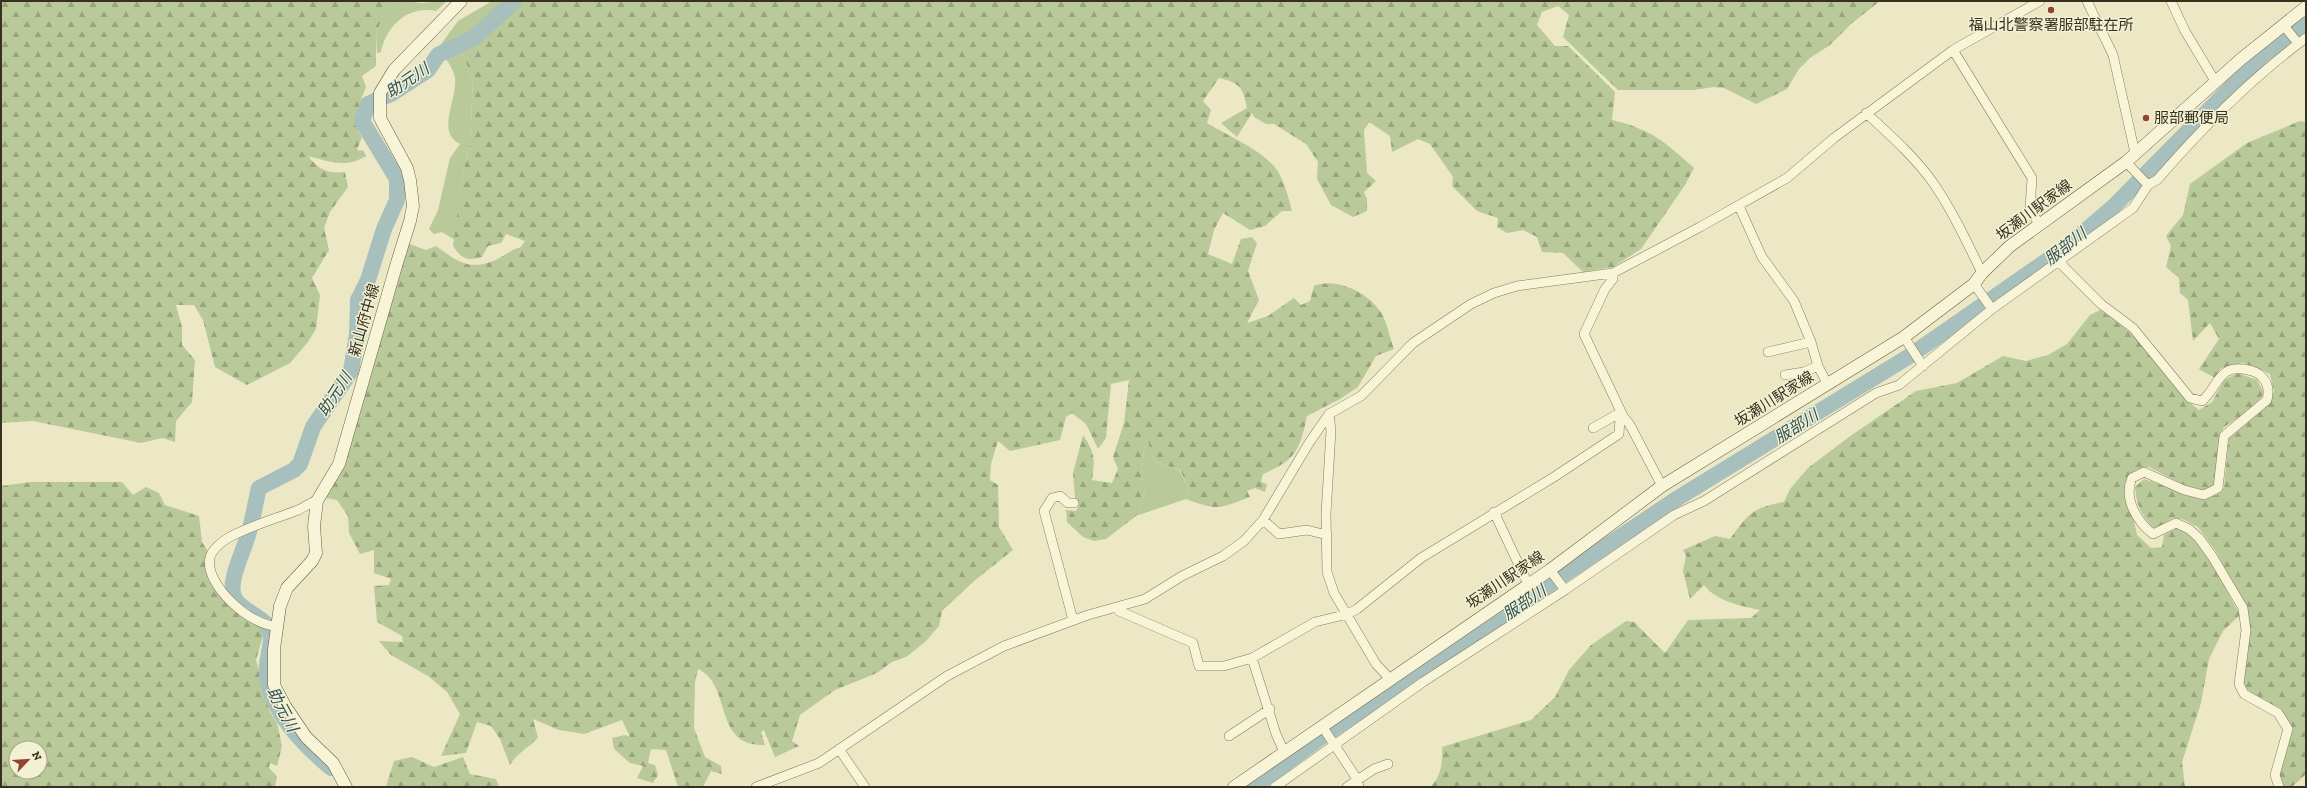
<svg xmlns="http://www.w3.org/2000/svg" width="2307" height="788" font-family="'Zilla Slab','Noto Sans JP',serif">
	<defs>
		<pattern id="forest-firs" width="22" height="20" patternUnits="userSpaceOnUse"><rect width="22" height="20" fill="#b9c99a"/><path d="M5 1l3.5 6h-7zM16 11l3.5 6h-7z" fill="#97a47d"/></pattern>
	</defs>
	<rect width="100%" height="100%" fill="#ece8c5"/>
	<!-- grass -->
	<path fill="#b9c99a" d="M 406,1 L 421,3 L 447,1 L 436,11 C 408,5 386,26 381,52 L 377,53 L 376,34 L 387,4 Z
		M 492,1 L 510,1 L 489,20 L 461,50 L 473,79 L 470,142 L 462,178 L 455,240 L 442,232 L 434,234 L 429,229 L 438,210 L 450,158 L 460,144 C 435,132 458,99 455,78 C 454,68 443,56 439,47 L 458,21 Z
		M 1146,435 L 1155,462 L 1179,470 L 1188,486 L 1186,499 L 1136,516 L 1146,490 L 1141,476 Z"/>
	<!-- forest -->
	<path fill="url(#forest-firs)" fill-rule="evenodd" d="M 1,1 L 406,1 L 387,5 L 376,34 L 376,66 L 362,76 L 366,87 L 359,105 L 358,131 L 362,137 L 357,150 L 364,151 L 366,156 C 345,169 328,161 308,156 C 319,170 328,174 345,172 L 348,187 L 330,212 L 324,228 L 329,250 L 312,278 L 320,295 L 316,329 L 308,342 L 290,363 L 247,385 L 215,367 L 203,320 L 194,305 L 176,305 L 182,327 L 182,345 L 195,360 L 192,402 L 176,421 L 175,442 L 162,438 L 141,443 L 33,421 L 1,423 Z
		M 510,1 L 1880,1 L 1851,24 L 1830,45 L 1810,58 L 1799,69 L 1787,89 L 1756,104 L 1724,88 L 1714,87 L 1694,90 L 1618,90 L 1563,37 L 1569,15 L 1558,6 L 1542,12 L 1537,25 L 1555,46 L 1568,46 L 1615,92 L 1612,120 C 1651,129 1665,142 1694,168 L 1685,185 L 1641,249 L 1613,267 L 1583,272 L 1563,253 L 1542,252 L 1537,237 L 1523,230 L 1507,233 L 1497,227 L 1498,218 L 1477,211 L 1452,186 L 1453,177 L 1430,144 L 1418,139 L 1392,152 L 1390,136 L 1369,122 L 1364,130 L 1367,173 L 1376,181 L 1364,192 L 1367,199 L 1367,211 L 1353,217 L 1331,205 L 1317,179 L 1318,162 L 1306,144 L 1274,124 L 1266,124 L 1254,117 L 1252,113 L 1237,137 L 1221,123 L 1247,108 C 1243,87 1240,83 1219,78 L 1203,101 L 1211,110 L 1207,123 C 1228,136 1254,146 1272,164 C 1282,173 1289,198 1292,211 L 1282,211 L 1265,226 L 1250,230 L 1223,213 L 1214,230 L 1208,254 L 1232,264 L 1241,239 L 1252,237 L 1257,243 L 1248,271 L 1259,300 L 1247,323 L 1268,316 L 1294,298 L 1301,305 L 1310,301 L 1314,286 C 1337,276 1373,295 1383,316 C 1388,326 1390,339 1394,349 L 1376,356 L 1358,387 L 1340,399 L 1307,416 C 1300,450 1296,460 1263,474 L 1261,482 L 1267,484 L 1265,492 L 1255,488 L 1247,491 L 1250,497 C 1218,509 1218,511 1186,499 L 1188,486 L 1180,470 L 1155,462 L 1146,436 L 1141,476 L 1146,490 L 1136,516 L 1106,539 L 1094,541 L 1083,537 L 1067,522 L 1066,510 L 1076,511 L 1079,505 L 1075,497 L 1073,473 L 1083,435 C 1095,453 1095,459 1092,480 L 1112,483 L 1118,469 L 1113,457 L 1124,423 L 1129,380 L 1111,384 L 1106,438 L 1098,449 L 1086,424 L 1072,413 L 1066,417 L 1060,440 L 1010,451 L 998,441 L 991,464 L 990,480 L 998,485 L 999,527 L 1013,550 L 974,581 L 942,611 L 939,626 L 925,642 L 906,657 L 892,662 L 877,673 L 835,690 L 800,715 L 792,741 L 799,746 L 775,757 L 764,730 L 761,732 L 765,745 C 712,747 733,685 698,669 L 695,682 L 694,728 L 705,757 L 721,766 L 722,774 L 711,771 L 703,787 L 678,787 L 666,750 L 651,749 L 648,763 L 655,765 L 658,775 L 653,783 L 637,778 L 643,766 L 630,763 L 614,749 L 612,738 L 625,735 L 630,737 L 622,720 L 584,734 L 559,730 L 533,719 L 538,738 C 528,748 516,754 510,765 L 500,739 L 491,726 L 477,722 L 466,753 L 441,756 L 460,714 L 447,692 L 428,676 L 391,655 L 379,641 L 403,642 L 402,636 L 377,622 L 374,586 L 389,585 L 391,579 L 374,573 L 374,550 L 360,554 L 349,533 L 348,516 L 337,500 L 326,498 L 330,485 L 339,478 L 407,243 L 426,250 L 436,246 C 456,260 467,271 493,261 C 503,257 510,250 521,247 L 525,241 L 506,234 L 501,243 L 488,246 L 482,257 C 467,262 461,258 453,246 L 462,178 L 470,142 L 473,79 L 461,50 L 489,20 Z
		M 2300,121 L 2306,122 L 2306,774 L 2292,787 L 2282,787 L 2278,772 L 2287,721 C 2272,709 2250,698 2241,680 L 2248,615 L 2217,553 L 2198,527 L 2182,519 L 2173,518 L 2155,529 C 2142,517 2136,505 2135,487 L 2144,479 L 2202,499 L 2217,495 L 2224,487 L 2229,437 L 2269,403 L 2274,391 L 2270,374 L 2244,363 L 2221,368 L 2215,378 L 2199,369 L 2219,339 L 2210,323 L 2193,341 L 2188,300 L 2180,293 L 2179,278 L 2166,267 L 2171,246 L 2166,236 L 2183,215 L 2190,184 L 2247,143 Z
		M 2100,310 C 2120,324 2138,338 2154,356 C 2170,374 2180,396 2199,410 L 2212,402 L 2224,380 L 2238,373 L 2257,380 L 2264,393 L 2254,408 L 2224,427 L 2218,443 L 2216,484 L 2205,490 L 2192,489 L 2149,467 L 2136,470 L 2126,483 L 2137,535 L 2151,548 L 2162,547 L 2164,535 L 2177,528 C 2204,539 2226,590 2240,615 L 2223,631 L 2209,659 L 2201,703 L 2182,762 L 2185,787 L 1430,787 C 1441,778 1443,761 1442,747 L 1531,720 L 1555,697 L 1569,670 L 1591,645 L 1626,621 L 1634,622 L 1665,653 L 1688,620 L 1751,618 L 1760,610 C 1741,606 1716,601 1704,585 L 1690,599 L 1683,571 L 1686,556 L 1683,550 L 1715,536 L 1730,539 C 1749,513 1752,508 1784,502 L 1790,489 L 1808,468 L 1849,437 L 1916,391 L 1957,383 L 2003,356 L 2026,361 L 2048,355 L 2067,344 L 2090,315 Z
		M 31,482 L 122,482 L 133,495 L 146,487 L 159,493 L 165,505 L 199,516 L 202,542 L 209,553 L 208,572 L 253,622 L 265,629 L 256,660 L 270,712 L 277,723 L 282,746 L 277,766 L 270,763 L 269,768 L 277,776 L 275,787 L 1,787 L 1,486 ZM 16,748 L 40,748 L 40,772 L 16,772 Z
		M 412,757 L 434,767 L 463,757 L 470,774 L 496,779 L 499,786 L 503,787 L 386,787 L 394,761 Z"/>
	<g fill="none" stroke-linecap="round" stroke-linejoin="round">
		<!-- river -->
		<path stroke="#a7bfbd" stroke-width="16" d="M 331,768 C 303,744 271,713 267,674 C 265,661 272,648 271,635 C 270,618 243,613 235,599 C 226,584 244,551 248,535 C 253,520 255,504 259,488 L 294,470 L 300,464 L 313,427 L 351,371 L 357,334 L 358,300 L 368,280 L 384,229 L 397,200 L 397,179 L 362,121 L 368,104 L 391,94 L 428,70 L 438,55 L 475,37 L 514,1
			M 1254,787 L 1317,740 L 1678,498 L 1908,357 L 2065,248 L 2113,207 L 2264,54 L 2306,25"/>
		<defs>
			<path id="minor" d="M 2087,1 L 2113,55 L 2135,153
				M 2171,1 L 2185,31 L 2215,81
				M 2284,26 L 2298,43
				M 1953,50 L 2032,178 L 2030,207 L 2039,225
				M 1866,113 C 1890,135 1916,158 1934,184 C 1953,212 1967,242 1982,273
				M 2126,162 L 2148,185
				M 1739,206 L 1762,257 L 1794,301 L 1811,342 L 1818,366 L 1828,385
				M 2058,261 L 2101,304 L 2133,328 L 2190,398 L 2202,401 C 2212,393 2216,379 2226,372 C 2235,366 2255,369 2262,377 C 2268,383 2269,392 2267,400 L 2224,436 L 2218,488 L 2204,495 L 2184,490 L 2144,472 L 2132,478 C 2123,498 2137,522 2153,534 L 2176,523 L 2189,529 L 2199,538 L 2212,556 L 2243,608 L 2246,630 L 2239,684 L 2244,694 L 2278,713 L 2288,729 L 2275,775 L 2279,787
				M 1613,273 L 1613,279 L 1605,289 L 1584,334 L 1623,416 L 1630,425 L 1662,486
				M 1974,284 L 1992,309
				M 1904,337 L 1923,366
				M 1768,352 L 1811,342
				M 1785,375 L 1804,372 L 1818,366
				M 1329,414 L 1331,431 L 1326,514 L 1327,572 L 1334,593 L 1376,664 L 1390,679
				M 1593,428 L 1616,415 L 1623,416
				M 1494,512 L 1528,584
				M 1263,520 L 1279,534 L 1307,530 L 1327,535
				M 1550,570 L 1565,590
				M 1118,608 L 1119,611 L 1193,643 L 1199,666 L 1224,666 L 1252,658 L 1315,622 L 1348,614 L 1357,609 L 1421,558 L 1554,477 L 1619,434 L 1620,419 L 1623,416
				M 1073,620 L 1044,511 L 1052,498 L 1060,496 L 1068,503 L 1074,503
				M 277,626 C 252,627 204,585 210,558 C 211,551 221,542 228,538 C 249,526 275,519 298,510 C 305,507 310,502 317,501
				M 1252,658 L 1276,734 L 1284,752
				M 1322,726 L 1357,779 L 1359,787
				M 1229,736 L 1270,709
				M 839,749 L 865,787
				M 756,787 L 819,763 L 947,676 L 1004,646 L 1088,615 L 1145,599 L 1182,576 L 1223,556 L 1244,541 L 1263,520 L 1309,443 L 1329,414 L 1361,396 L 1413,343 L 1471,304 L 1494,293 L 1517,286 L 1613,273 L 1700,227 L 1787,178 L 1834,138 L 1953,50 L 2040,1
				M 1275,787 L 1423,682 L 1565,590 L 1674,515 L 1704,501 L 1876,393 L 1899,385 L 1992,309 L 2133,208 L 2148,185 L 2157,180 C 2202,128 2250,79 2306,38
				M 1347,787 L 1374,769 L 1388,764"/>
			<path id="secondary" d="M 346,787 L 333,763 L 306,737 L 285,706 L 274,685 L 274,649 L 280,606 L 287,588 L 312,561 L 316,553 L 314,526 L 317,501 L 339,464 L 396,266 L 410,221 L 413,206 L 410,180 L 407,168 L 380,118 L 380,93 L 394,70 L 461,1
				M 1234,787 L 1550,570 L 1662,486 L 1904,337 L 1974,284 L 1982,273 L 2010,246 L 2126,162 L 2240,60 L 2306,7"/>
		</defs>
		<!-- minor casing -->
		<use href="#minor" stroke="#867b5c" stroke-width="10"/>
		<!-- secondary casing -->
		<use href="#secondary" stroke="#675c3f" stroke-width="13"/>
		<!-- minor -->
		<use href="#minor" stroke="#f7f4d8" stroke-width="9"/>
		<!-- secondary -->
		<use href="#secondary" stroke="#f7f4d8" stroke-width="12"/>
	</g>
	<!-- markers -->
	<g fill="#914430" stroke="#f3f1d4" stroke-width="1.5">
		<circle cx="2051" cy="10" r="4"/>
		<circle cx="2146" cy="118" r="4"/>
	</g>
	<g text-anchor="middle" stroke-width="3" stroke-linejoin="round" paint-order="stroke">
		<!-- poi labels -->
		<g font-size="15" fill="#37301f" stroke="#f3f1d4">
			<text x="2051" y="30">福山北警察署服部駐在所</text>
			<text x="2154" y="123" text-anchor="start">服部郵便局</text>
		</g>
		<!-- street labels -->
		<g font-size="15" fill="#37301f" stroke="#f3f1d4">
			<text transform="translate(2034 210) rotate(-37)" y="5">坂瀬川駅家線</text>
			<text transform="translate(364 320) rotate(-74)" y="5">新山府中線</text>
			<text transform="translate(1774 399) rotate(-32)" y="5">坂瀬川駅家線</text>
			<text transform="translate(1505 580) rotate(-34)" y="5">坂瀬川駅家線</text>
		</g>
		<!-- water labels -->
		<g font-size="16" font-style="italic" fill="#2f5055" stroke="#f3f1d4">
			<text transform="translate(407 80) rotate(-34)" y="6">助元川</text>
			<text transform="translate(2065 246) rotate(-38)" y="6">服部川</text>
			<text transform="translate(334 394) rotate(-57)" y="6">助元川</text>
			<text transform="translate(1796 426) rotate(-32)" y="6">服部川</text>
			<text transform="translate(1524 602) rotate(-34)" y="6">服部川</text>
			<text transform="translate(283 709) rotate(62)" y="6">助元川</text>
		</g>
	</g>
	<!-- border -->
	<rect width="2307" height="788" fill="none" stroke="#37301f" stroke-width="4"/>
	<!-- north arrow -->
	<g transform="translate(28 760) rotate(65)"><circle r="19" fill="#f3f1d4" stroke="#a8a48c"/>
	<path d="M0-3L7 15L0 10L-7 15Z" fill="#914430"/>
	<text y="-6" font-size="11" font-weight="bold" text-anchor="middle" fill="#37301f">N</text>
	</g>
</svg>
